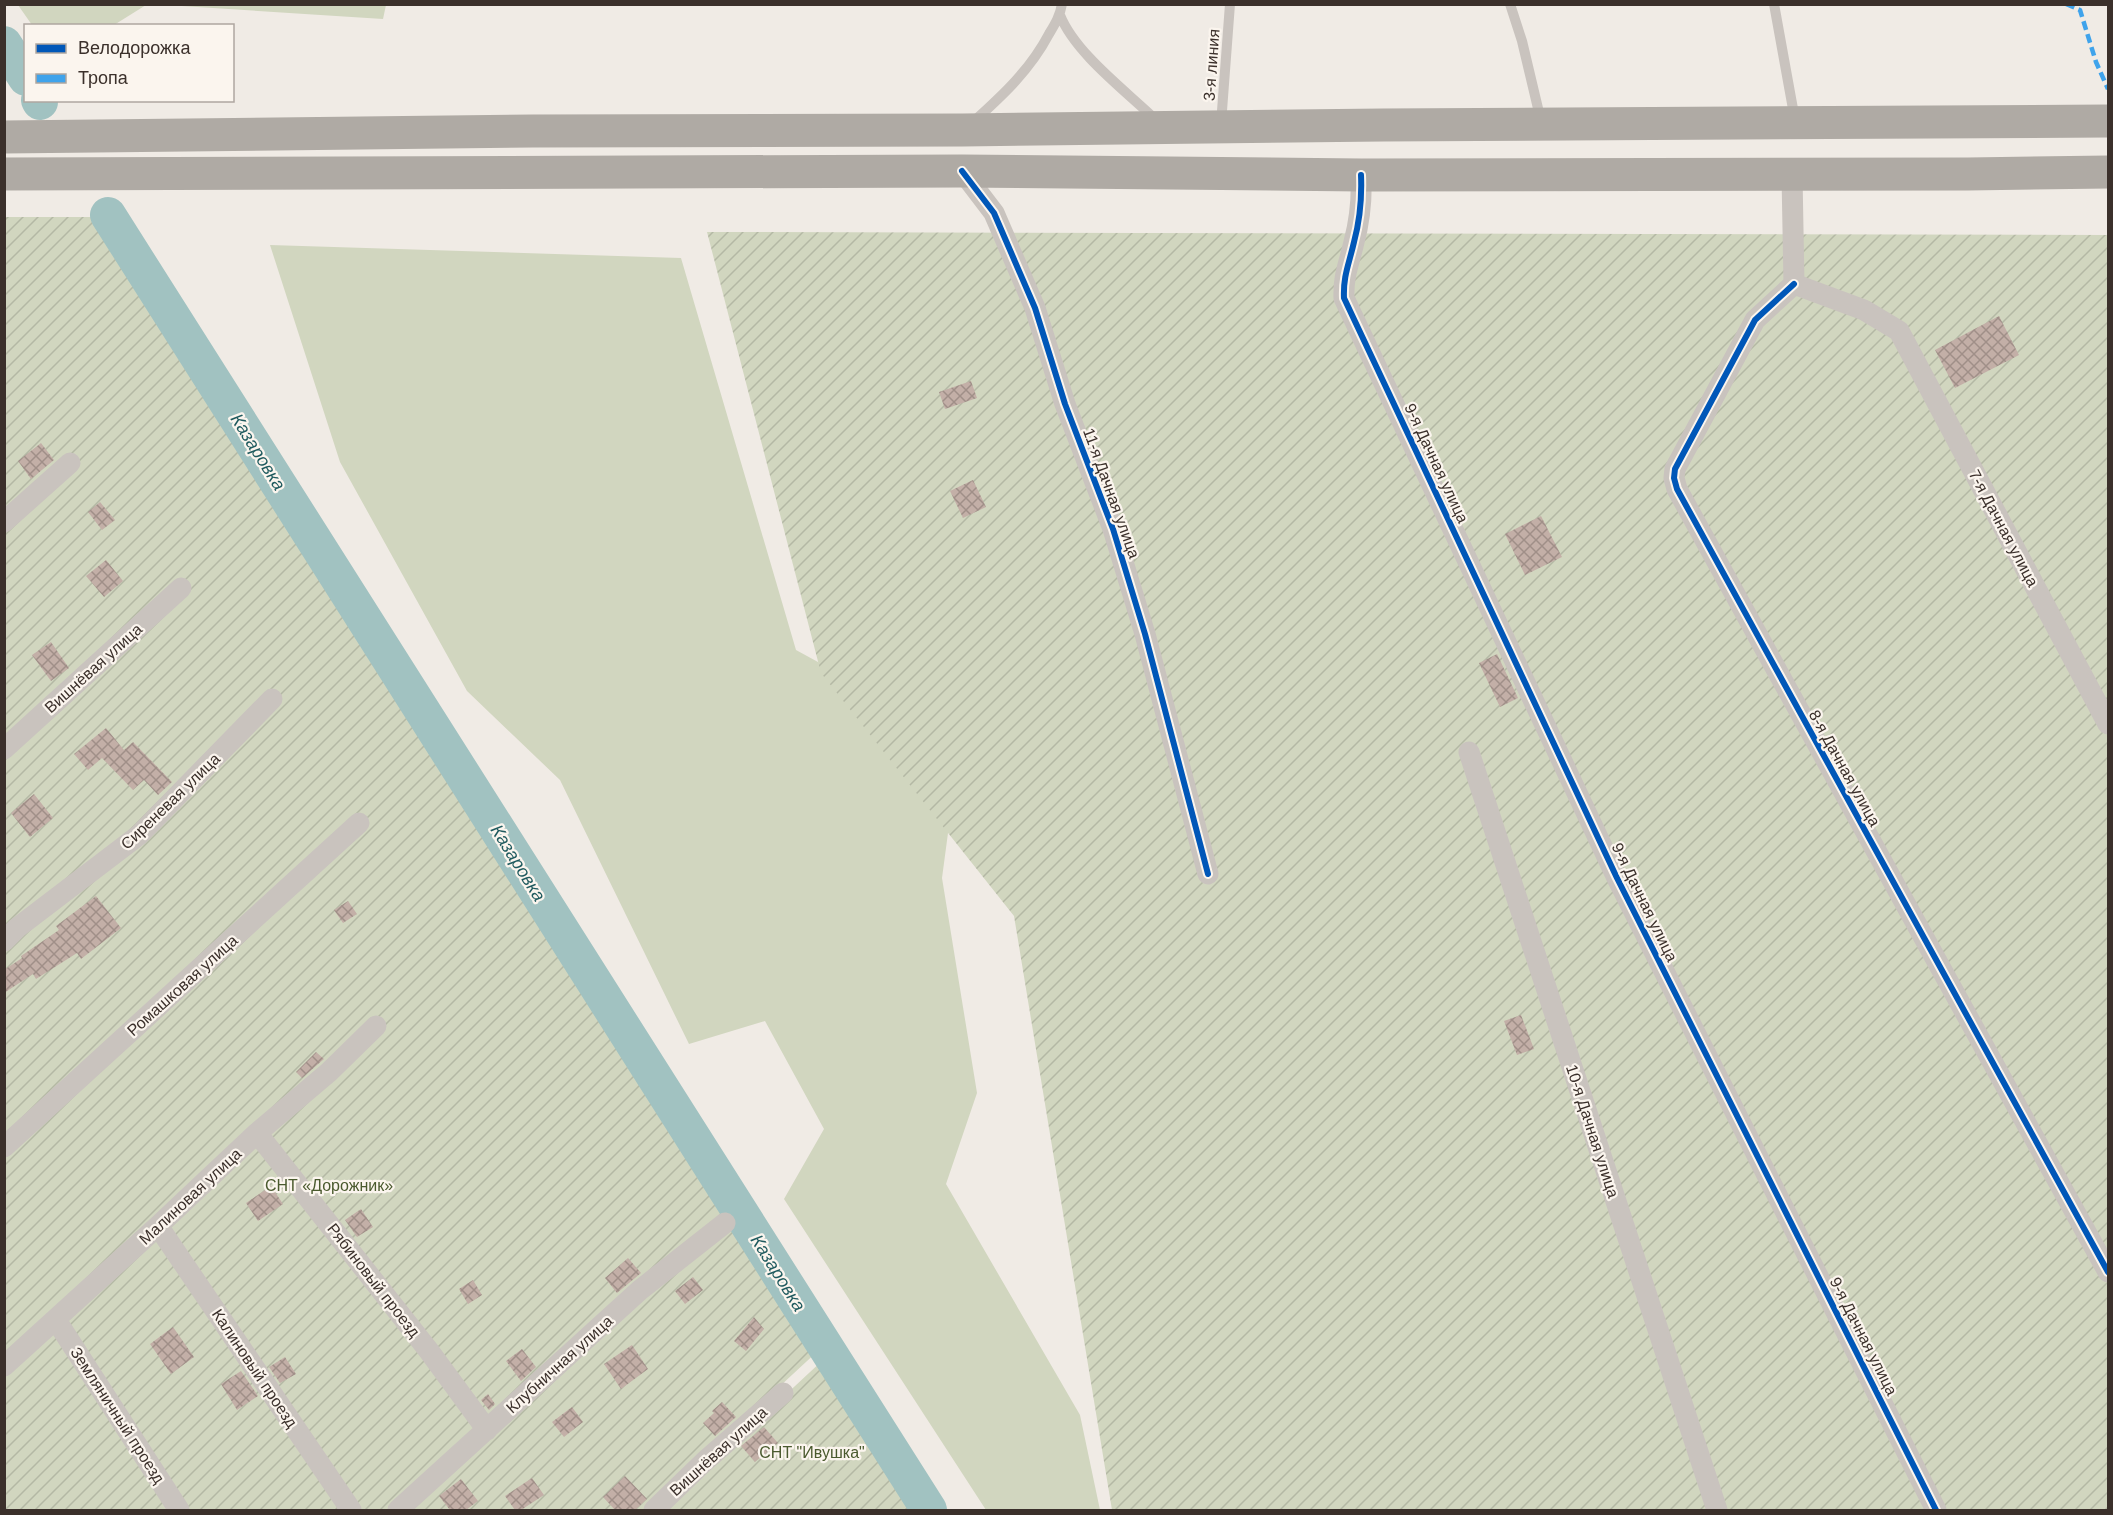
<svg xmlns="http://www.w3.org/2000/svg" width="2113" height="1515" font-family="Helvetica,sans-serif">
	<defs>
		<pattern id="garden-furrows" width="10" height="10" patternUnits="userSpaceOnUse" patternTransform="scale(1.5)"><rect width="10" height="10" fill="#d1d6bf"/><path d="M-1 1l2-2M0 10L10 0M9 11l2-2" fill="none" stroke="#b4b8a4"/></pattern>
		<pattern id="building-cross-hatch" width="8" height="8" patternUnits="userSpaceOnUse" patternTransform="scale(1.5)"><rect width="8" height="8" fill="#c3afa7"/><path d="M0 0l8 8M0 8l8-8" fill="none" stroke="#a08f88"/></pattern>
	</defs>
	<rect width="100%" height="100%" fill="#f0ebe5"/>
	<!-- grass -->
	<path fill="#d1d6bf" d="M 18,5 L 146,5 L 114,25 L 32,25 Z
		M 166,5 L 386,5 L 383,19 Z
		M 270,245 L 681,258 L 796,650 L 873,692 L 952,803 L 942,878 L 977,1093 L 946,1184 L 1080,1415 L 1100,1510 L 986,1510 L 784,1199 L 824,1129 L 765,1021 L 689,1044 L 560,780 L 467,691 L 340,462 Z"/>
	<!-- garden -->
	<path fill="url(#garden-furrows)" d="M 5,217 L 97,217 L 820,1349 L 646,1510 L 5,1510 Z
		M 707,232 L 2108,235 L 2108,1510 L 1112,1510 L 1014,916 L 821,673 Z
		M 824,1359 L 920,1510 L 662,1510 Z"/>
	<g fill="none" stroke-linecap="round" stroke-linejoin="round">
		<!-- river -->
		<path stroke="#a1c2c1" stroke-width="36" d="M 4,44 L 26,78
			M 39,100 L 40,102
			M 108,215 L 929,1510"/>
	</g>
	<!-- building -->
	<path fill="url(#building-cross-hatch)" d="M 1999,316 L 2019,355 L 1955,388 L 1935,350 Z
		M 971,381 L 977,398 L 945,409 L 939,392 Z
		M 41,443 L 54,460 L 31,479 L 18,461 Z
		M 973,480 L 986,507 L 963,518 L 950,491 Z
		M 100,502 L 115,520 L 102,530 L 88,512 Z
		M 1541,516 L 1562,557 L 1525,575 L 1505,534 Z
		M 106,560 L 123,581 L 104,597 L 86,576 Z
		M 51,642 L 69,668 L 51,681 L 32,655 Z
		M 1497,654 L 1518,698 L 1500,707 L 1479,663 Z
		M 106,728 L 124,750 L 133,742 L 172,782 L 158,795 L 144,780 L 133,790 L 102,758 L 88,770 L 74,754 Z
		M 34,794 L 53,818 L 30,837 L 11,813 Z
		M 96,896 L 121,928 L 81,959 L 77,953 L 36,979 L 33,974 L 4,993 L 4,970 L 22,958 L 21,956 L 59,930 L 56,926 Z
		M 348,901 L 357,914 L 343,923 L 334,910 Z
		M 1521,1015 L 1534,1049 L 1517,1055 L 1504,1021 Z
		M 316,1052 L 324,1059 L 302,1078 L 296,1072 Z
		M 271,1186 L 283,1204 L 258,1221 L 246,1203 Z
		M 361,1209 L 373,1227 L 357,1237 L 345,1220 Z
		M 628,1258 L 641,1273 L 617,1293 L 605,1278 Z
		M 693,1277 L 703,1290 L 685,1304 L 675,1291 Z
		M 473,1280 L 482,1295 L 468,1304 L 459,1289 Z
		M 754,1317 L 764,1329 L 746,1351 L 734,1341 Z
		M 173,1327 L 194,1357 L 171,1374 L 150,1344 Z
		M 632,1345 L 648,1369 L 621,1389 L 604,1364 Z
		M 522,1349 L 536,1367 L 521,1381 L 506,1361 Z
		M 285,1357 L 296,1374 L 280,1383 L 269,1367 Z
		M 241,1371 L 258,1396 L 237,1410 L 221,1384 Z
		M 488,1394 L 495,1404 L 489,1410 L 481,1400 Z
		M 722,1402 L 736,1417 L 715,1436 L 703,1423 L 714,1413 L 712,1411 Z
		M 572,1407 L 583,1422 L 564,1437 L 552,1422 Z
		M 764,1427 L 778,1443 L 755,1462 L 741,1446 Z
		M 625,1476 L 647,1499 L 635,1510 L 615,1510 L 603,1497 Z
		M 532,1478 L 544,1495 L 521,1510 L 515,1510 L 505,1496 Z
		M 461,1479 L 478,1501 L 466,1510 L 450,1510 L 439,1496 Z"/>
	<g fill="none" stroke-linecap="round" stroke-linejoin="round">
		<!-- lane -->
		<path stroke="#c9c3be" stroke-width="10" d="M 1510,4 L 1522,41 L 1541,121
			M 1774,4 L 1795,120
			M 1060,15 C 1075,53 1126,91 1156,120
			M 973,122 C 1003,95 1030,70 1049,34 C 1055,24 1060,16 1062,4
			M 1221,124 L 1230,4"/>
		<!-- street -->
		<path stroke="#c9c3be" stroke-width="21" d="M 962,171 L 994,213 L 1035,308 L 1065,404 L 1113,529 L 1145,634 L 1208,874
			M 1361,175 C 1362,199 1360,220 1354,242 C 1349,264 1343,276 1344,298 L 1617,878 L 1936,1510
			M 1792,175 L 1794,284
			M 1794,284 L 1755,320 L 1675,469 L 1674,478 L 1677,489 L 2108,1272
			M 1794,284 L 1864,310 L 1899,331 L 2108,724
			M 4,522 L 70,463
			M 4,749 L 181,588
			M 1469,752 L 1717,1510
			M 4,941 L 17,928 L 139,835 L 272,699
			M 257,1133 L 429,1351 L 487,1430
			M 4,1147 L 359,823
			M 158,1226 L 351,1510
			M 56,1320 L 179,1510
			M 4,1366 L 158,1226 L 257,1133 L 329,1072 L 376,1026
			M 398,1510 L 640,1290 L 725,1223
			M 654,1510 L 705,1461 L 783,1393"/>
		<!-- highway -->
		<path stroke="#afaaa4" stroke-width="33" d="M 4,137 L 532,131 L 963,130 L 1383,125 L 2108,121
			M 4,174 L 962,171 L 1361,175 L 1968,174 L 2108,172"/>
		<!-- quiet -->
		<path stroke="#3fa3eb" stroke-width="4.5" stroke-dasharray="9 4.5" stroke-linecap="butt" d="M 2066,4 L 2080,10 L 2096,62 L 2108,89"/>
		<defs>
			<path id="cycleway" d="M 962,171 L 994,213 L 1035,308 L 1065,404 L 1113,529 L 1145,634 L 1208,874
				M 1361,175 C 1362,199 1360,220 1354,242 C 1349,264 1343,276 1344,298 L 1617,878 L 1936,1510
				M 1794,284 L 1755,320 L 1675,469 L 1674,478 L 1677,489 L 2108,1272"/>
		</defs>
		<!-- cycleway casing -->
		<use href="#cycleway" stroke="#fbf5ee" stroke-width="10"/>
		<!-- cycleway -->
		<use href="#cycleway" stroke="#0057b8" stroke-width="6"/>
	</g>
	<g text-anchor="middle" stroke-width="4.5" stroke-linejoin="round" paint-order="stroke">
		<!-- street labels -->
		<g font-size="16" fill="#3b302b" stroke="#fbf5ee">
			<text transform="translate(1211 65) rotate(-86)" y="6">3-я линия</text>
			<text transform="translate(1437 463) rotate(65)" y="6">9-я Дачная улица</text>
			<text transform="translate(1112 493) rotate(70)" y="6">11-я Дачная улица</text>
			<text transform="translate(2004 528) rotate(62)" y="6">7-я Дачная улица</text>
			<text transform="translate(93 668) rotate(-42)" y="6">Вишнёвая улица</text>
			<text transform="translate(1845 768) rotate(61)" y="6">8-я Дачная улица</text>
			<text transform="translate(170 801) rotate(-44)" y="6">Сиреневая улица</text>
			<text transform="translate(1645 902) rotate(64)" y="6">9-я Дачная улица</text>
			<text transform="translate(182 985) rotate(-42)" y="6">Ромашковая улица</text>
			<text transform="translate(1593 1131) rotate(72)" y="6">10-я Дачная улица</text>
			<text transform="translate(190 1196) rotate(-43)" y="6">Малиновая улица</text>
			<text transform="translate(374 1280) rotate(52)" y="6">Рябиновый проезд</text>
			<text transform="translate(1864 1336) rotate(63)" y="6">9-я Дачная улица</text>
			<text transform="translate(559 1364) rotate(-42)" y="6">Клубничная улица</text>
			<text transform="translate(255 1368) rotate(56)" y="6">Калиновый проезд</text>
			<text transform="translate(118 1415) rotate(57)" y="6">Земляничный проезд</text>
			<text transform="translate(718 1451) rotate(-42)" y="6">Вишнёвая улица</text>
		</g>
		<!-- park labels -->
		<g font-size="16" fill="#4a5a2e" stroke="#fbf5ee">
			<text x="329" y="1191">СНТ «Дорожник»</text>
			<text x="812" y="1458">СНТ "Ивушка"</text>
		</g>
		<!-- water labels -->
		<g font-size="18" font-style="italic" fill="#1f5a5e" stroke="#fbf5ee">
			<text transform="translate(258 452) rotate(58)" y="6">Казаровка</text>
			<text transform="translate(518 863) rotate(58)" y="6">Казаровка</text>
			<text transform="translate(778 1273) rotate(58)" y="6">Казаровка</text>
		</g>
	</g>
	<!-- border -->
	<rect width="2113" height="1515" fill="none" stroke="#3b302b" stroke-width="12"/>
	<!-- legend -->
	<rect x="24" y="24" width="210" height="78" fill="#fbf5ee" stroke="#aea6a0" stroke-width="1.5"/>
	<rect x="36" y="44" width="30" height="9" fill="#0057b8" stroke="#aea6a0" stroke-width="1.5"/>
	<text x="78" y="54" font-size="18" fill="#3b302b">Велодорожка</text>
	<rect x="36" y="74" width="30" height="9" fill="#3fa3eb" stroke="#aea6a0" stroke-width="1.5"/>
	<text x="78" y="84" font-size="18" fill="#3b302b">Тропа</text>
</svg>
